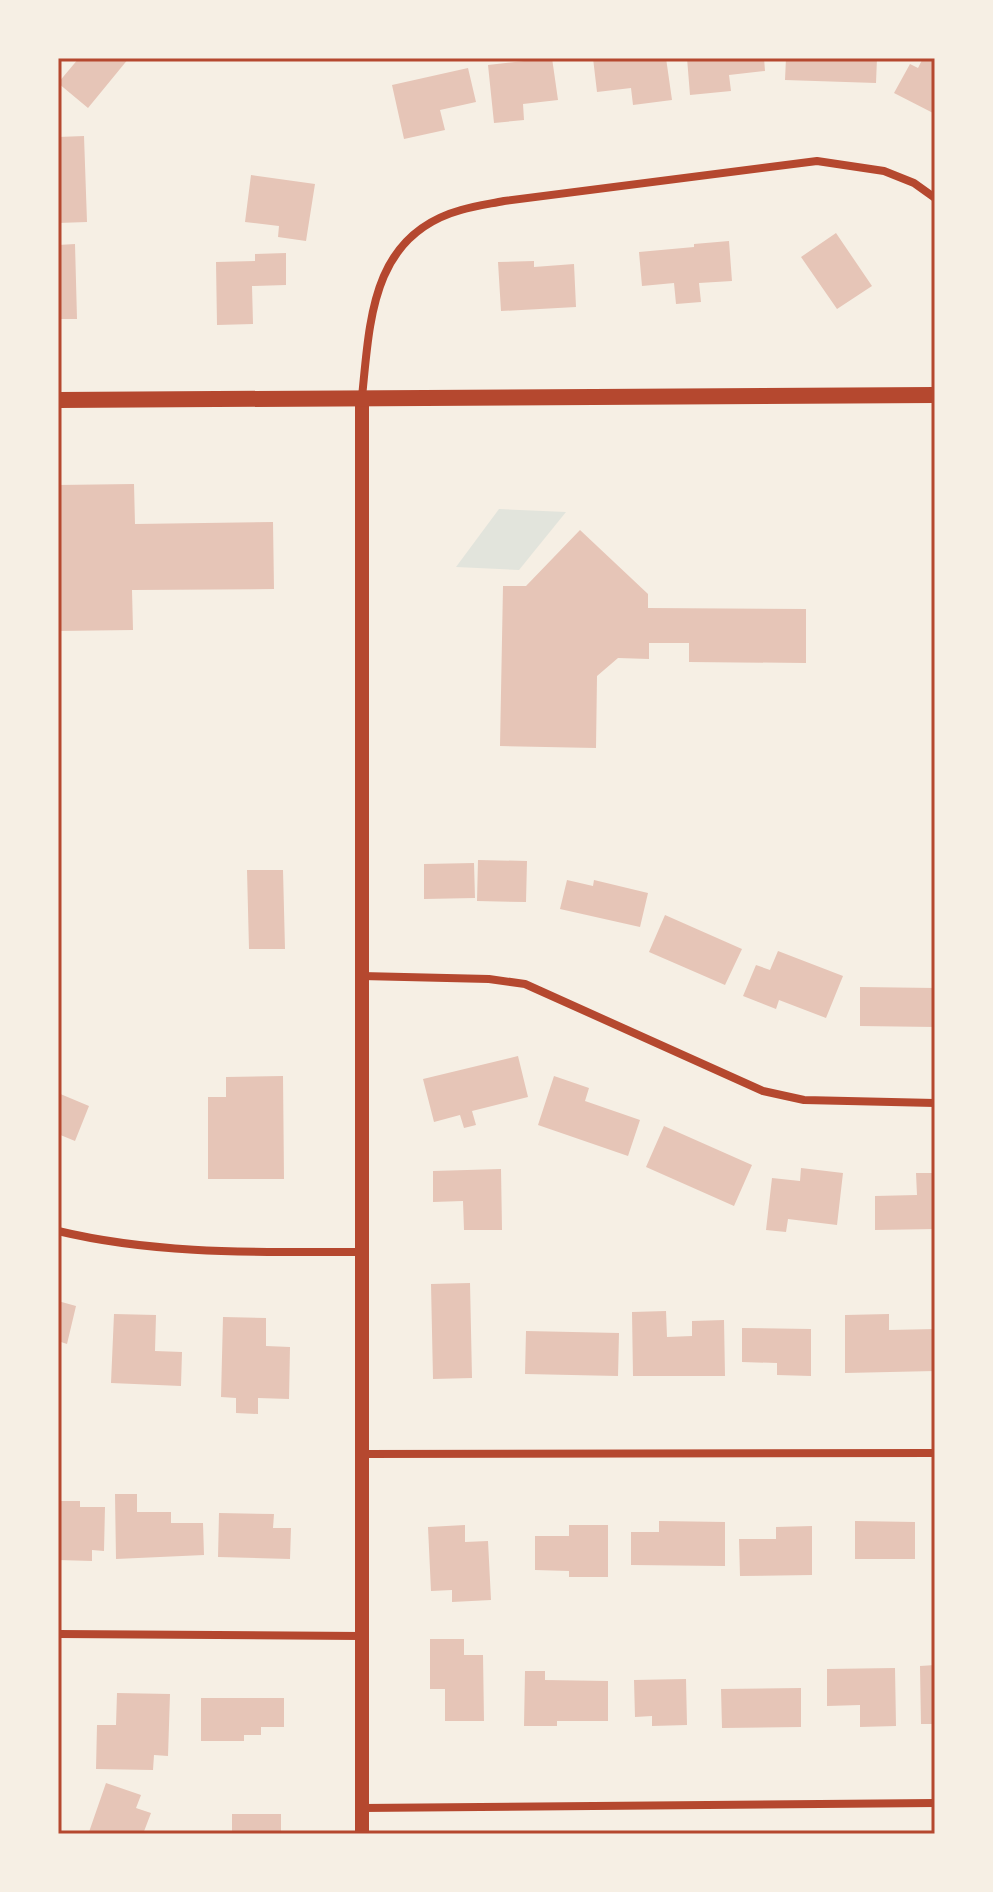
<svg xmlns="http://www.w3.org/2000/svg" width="993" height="1892" font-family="Raleway,sans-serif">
	<rect width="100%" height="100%" fill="#f6efe4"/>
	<!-- green -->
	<path fill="#e2e4dc" d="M 499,509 L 566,512 L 519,570 L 456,567 Z"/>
	<!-- building -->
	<path fill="#e6c5b7" d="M 79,58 L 129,58 L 88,108 L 58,83 Z
		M 552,58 L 558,100 L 523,104 L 524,120 L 494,123 L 488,65 Z
		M 593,58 L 666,58 L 672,100 L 633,105 L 631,88 L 597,92 Z
		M 687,58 L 764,58 L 765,71 L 729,75 L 731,91 L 690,95 Z
		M 786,58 L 877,58 L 876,83 L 785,80 Z
		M 923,58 L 935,58 L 935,114 L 894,93 L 910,64 L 918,68 Z
		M 468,68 L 476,102 L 440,110 L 445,130 L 404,139 L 392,85 Z
		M 84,136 L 87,222 L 58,223 L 58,137 Z
		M 251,175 L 315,184 L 306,241 L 278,237 L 279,226 L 245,222 Z
		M 836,233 L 872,286 L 837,309 L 801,257 Z
		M 729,241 L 732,281 L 699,283 L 701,302 L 676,304 L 674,283 L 642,286 L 639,252 L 694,247 L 694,244 Z
		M 75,244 L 77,319 L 58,319 L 58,245 Z
		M 286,253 L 286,285 L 252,286 L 253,324 L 217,325 L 216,262 L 255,261 L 255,254 Z
		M 534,261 L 534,267 L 574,264 L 576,307 L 501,311 L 498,262 Z
		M 134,484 L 135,524 L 273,522 L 274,589 L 132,590 L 133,630 L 58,631 L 58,485 Z
		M 580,530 L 648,594 L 648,608 L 806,609 L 806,663 L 689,662 L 689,643 L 649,643 L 649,659 L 618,658 L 597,676 L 596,748 L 500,746 L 503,586 L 526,586 Z
		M 478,860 L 527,861 L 526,902 L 477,901 Z
		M 474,863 L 475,898 L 424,899 L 424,864 Z
		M 247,870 L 283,870 L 285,949 L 249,949 Z
		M 567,880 L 593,886 L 594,880 L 648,893 L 640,927 L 560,909 Z
		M 665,915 L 742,949 L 725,985 L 649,952 Z
		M 778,951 L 843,976 L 826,1018 L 779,1000 L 776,1009 L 743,996 L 756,965 L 770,970 Z
		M 860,987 L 935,988 L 935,1027 L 860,1026 Z
		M 518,1056 L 528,1097 L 472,1111 L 476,1125 L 464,1128 L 460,1115 L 434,1122 L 423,1079 Z
		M 283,1076 L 284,1179 L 208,1179 L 208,1097 L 226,1097 L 226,1077 Z
		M 554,1076 L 589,1088 L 585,1101 L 640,1120 L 628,1156 L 538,1125 Z
		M 58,1093 L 89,1106 L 75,1141 L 58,1134 Z
		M 664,1126 L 752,1165 L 734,1206 L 646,1167 Z
		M 801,1168 L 843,1173 L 837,1225 L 788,1219 L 786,1232 L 766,1230 L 772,1178 L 800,1181 Z
		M 501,1169 L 502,1230 L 464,1230 L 463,1201 L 433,1202 L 433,1171 Z
		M 916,1173 L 935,1173 L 935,1229 L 875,1230 L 875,1196 L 917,1195 Z
		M 470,1283 L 472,1378 L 433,1379 L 431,1284 Z
		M 58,1301 L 76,1306 L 67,1344 L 58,1341 Z
		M 666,1311 L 667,1337 L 692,1336 L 692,1321 L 724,1320 L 725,1376 L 633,1376 L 632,1312 Z
		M 114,1314 L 156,1315 L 155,1351 L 182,1352 L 181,1386 L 111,1383 Z
		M 889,1314 L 889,1330 L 935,1329 L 935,1371 L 845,1373 L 845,1315 Z
		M 223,1317 L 266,1318 L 266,1346 L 290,1347 L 289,1399 L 258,1398 L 258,1414 L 236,1413 L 236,1398 L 221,1397 Z
		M 742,1328 L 811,1329 L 811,1376 L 777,1375 L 777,1363 L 742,1362 Z
		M 526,1331 L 619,1333 L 618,1376 L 525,1374 Z
		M 115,1494 L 137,1494 L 137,1512 L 171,1512 L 171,1523 L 203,1523 L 204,1555 L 116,1559 Z
		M 59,1501 L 80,1501 L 80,1507 L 105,1507 L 104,1551 L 92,1550 L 92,1561 L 58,1560 Z
		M 219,1513 L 274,1514 L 273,1528 L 291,1528 L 290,1559 L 218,1557 Z
		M 659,1521 L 725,1522 L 725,1566 L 631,1565 L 631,1532 L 659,1532 Z
		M 855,1521 L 915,1522 L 915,1559 L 855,1559 Z
		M 465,1525 L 465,1542 L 488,1541 L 491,1600 L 452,1602 L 452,1590 L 431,1591 L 428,1527 Z
		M 569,1525 L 608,1525 L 608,1577 L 569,1577 L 569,1571 L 535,1570 L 535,1536 L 569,1536 Z
		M 812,1526 L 812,1575 L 740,1576 L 739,1539 L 776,1539 L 776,1527 Z
		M 430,1639 L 464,1639 L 464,1655 L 483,1655 L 484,1721 L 445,1721 L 445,1689 L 430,1689 Z
		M 935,1665 L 935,1724 L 921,1724 L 920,1666 Z
		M 895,1668 L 896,1726 L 860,1727 L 860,1705 L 827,1706 L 827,1669 Z
		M 525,1671 L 545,1671 L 545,1680 L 608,1681 L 608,1721 L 557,1721 L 557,1726 L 524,1726 Z
		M 686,1679 L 687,1725 L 652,1726 L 652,1716 L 635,1717 L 634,1680 Z
		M 801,1688 L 801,1727 L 722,1728 L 721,1689 Z
		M 117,1693 L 170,1694 L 168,1756 L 154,1755 L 153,1770 L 96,1769 L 97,1725 L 116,1725 Z
		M 201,1698 L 284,1698 L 284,1727 L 261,1727 L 261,1735 L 244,1735 L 244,1741 L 201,1741 Z
		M 106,1783 L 141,1795 L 136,1808 L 151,1813 L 143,1834 L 89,1832 Z
		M 232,1814 L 281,1814 L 281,1834 L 232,1834 Z"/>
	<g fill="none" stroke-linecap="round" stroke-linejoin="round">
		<!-- minor -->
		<path stroke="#b5482f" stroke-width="8" d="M 362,397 C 370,320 371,235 461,210 C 475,206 489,204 504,201 L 817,161 L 884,171 L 914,183 L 935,198
			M 362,976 L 489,979 L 525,984 L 763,1091 L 804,1100 L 935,1103
			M 58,1231 C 158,1255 259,1252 361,1252
			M 363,1454 L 935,1453
			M 58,1634 L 361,1636
			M 362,1808 L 935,1803"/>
		<!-- tertiary -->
		<path stroke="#b5482f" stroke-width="14" d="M 362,397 L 362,1834"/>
		<!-- secondary -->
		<path stroke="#b5482f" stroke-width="16" d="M 58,400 L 935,395"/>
	</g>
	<!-- border -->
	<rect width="993" height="1892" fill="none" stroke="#f6efe4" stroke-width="120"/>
	<rect x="60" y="60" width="873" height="1772" fill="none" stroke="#b5482f" stroke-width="3"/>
</svg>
